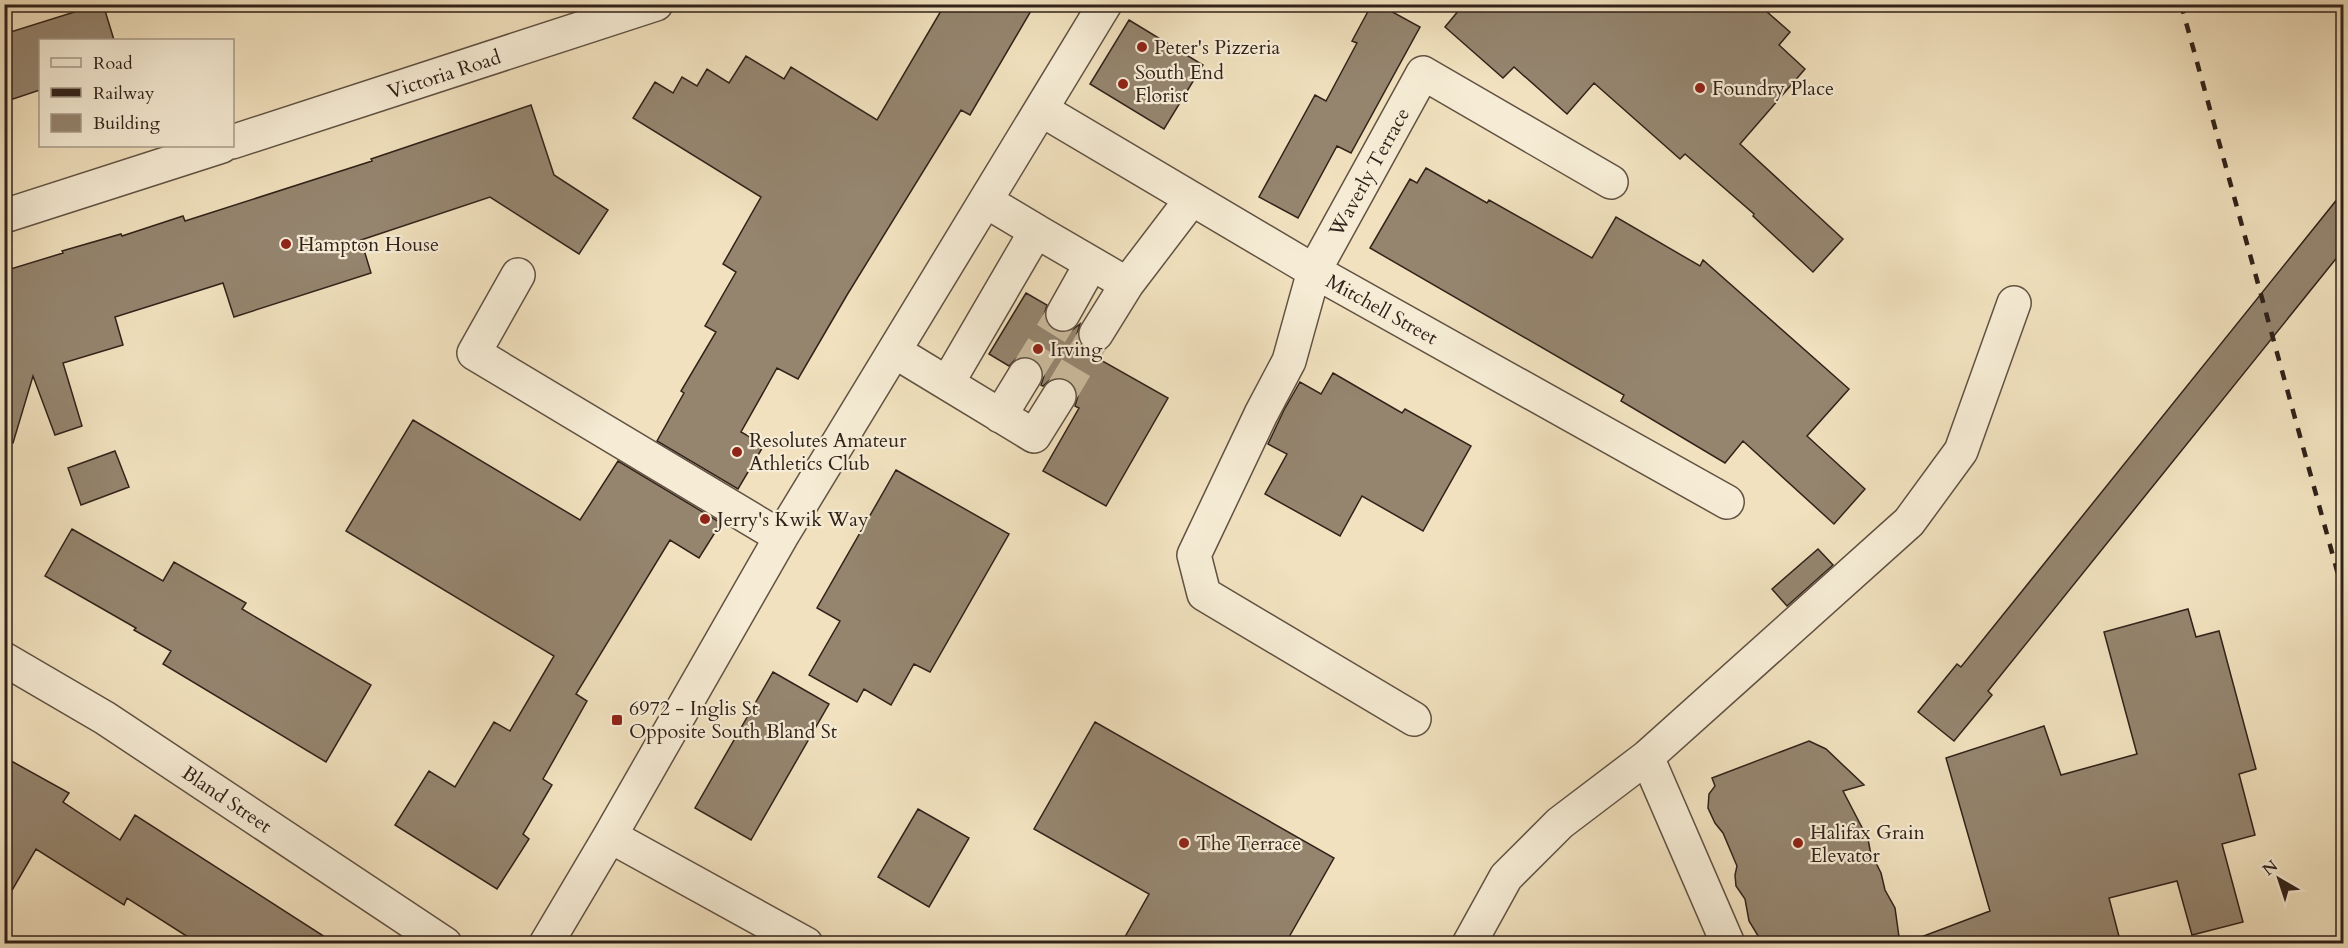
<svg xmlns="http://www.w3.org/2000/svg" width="2348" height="948" font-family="Cardo,serif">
	<rect width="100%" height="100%" fill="#f1e1be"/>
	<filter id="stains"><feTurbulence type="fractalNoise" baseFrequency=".00333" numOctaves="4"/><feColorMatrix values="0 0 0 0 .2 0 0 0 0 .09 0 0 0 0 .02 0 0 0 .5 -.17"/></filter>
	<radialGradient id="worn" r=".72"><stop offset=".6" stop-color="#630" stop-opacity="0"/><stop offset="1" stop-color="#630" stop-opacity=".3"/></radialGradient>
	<!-- building -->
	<path fill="#95856f" stroke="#31221a" stroke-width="1.5" d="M 100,4 L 103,4 L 114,40 L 40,40 L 40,90 L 4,102 L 4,34 Z
		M 945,4 L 1035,4 L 970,115 L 961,110 L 847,295 L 798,379 L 777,368 L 741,432 L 764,445 L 738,489 L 657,441 L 684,393 L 681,391 L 716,332 L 705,326 L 736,272 L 723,264 L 761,197 L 633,118 L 655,82 L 673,93 L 682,77 L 697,86 L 707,69 L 729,83 L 746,56 L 784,79 L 791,67 L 877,120 Z
		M 1372,4 L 1378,4 L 1420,27 L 1351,153 L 1337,146 L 1298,218 L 1259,197 L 1315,95 L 1326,101 L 1357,43 L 1352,41 Z
		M 1464,4 L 1758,4 L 1790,32 L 1779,45 L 1805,69 L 1740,144 L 1843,239 L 1813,272 L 1753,216 L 1754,214 L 1685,154 L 1680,159 L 1594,83 L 1567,114 L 1514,67 L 1503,78 L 1445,27 Z
		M 1129,20 L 1203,65 L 1164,129 L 1090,84 Z
		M 531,105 L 554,175 L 608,210 L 579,254 L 490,197 L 361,240 L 371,273 L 234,317 L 223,283 L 115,317 L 123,345 L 63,363 L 82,426 L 55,435 L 33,376 L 13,443 L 4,442 L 4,271 L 63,253 L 62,251 L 121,234 L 122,236 L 183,216 L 185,221 L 372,161 L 371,159 Z
		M 1426,168 L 1487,203 L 1489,200 L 1592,258 L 1616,217 L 1700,266 L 1703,260 L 1849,389 L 1807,436 L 1865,489 L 1834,524 L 1743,441 L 1725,463 L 1621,401 L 1624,395 L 1370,248 L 1410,179 L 1417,183 Z
		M 2343,192 L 2343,250 L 1988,691 L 1992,695 L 1954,741 L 1918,712 L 1957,664 L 1961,667 Z
		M 1026,293 L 1047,305 L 1044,315 L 1047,323 L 1053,330 L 1064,333 L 1072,330 L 1080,324 L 1077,334 L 1079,342 L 1086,350 L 1095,353 L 1100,352 L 1097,358 L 1168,398 L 1106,506 L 1043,471 L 1079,408 L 1075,406 L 1078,396 L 1075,387 L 1069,380 L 1060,377 L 1050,380 L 1043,386 L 1041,385 L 1044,376 L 1042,367 L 1034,359 L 1026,356 L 1017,358 L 1009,366 L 989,354 Z
		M 1333,373 L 1402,413 L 1405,409 L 1471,446 L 1423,531 L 1362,496 L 1340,536 L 1265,494 L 1287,454 L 1268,444 L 1284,410 L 1300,382 L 1321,394 Z
		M 413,420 L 580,520 L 618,461 L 721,523 L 699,558 L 670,540 L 576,694 L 587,701 L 543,779 L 552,785 L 523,834 L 529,839 L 497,889 L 395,825 L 429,771 L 455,787 L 494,722 L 510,731 L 554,656 L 346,531 Z
		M 115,451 L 129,487 L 81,505 L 68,468 Z
		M 896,470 L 1009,534 L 930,672 L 914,664 L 891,705 L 864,689 L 857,702 L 809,675 L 840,621 L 817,608 Z
		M 72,529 L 163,581 L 174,562 L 246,603 L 242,609 L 371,685 L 326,762 L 163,664 L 171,651 L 134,630 L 136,628 L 45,576 Z
		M 1818,549 L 1833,565 L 1787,606 L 1772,589 Z
		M 2188,609 L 2196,637 L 2219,631 L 2256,769 L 2239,774 L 2255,835 L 2222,844 L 2243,922 L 2192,935 L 2177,881 L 2109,898 L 2121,944 L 1913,944 L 1913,940 L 1990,911 L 1946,758 L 2044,726 L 2061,775 L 2137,754 L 2104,632 Z
		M 773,672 L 829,704 L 751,840 L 695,808 Z
		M 1095,722 L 1334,858 L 1285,944 L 1121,944 L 1149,894 L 1034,829 Z
		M 1809,741 L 1826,749 L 1864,785 L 1843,791 L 1868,839 L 1872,860 L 1876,863 L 1881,873 L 1885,890 L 1895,908 L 1900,944 L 1763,944 L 1749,921 L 1745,899 L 1736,886 L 1735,875 L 1737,866 L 1723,833 L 1715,823 L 1708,808 L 1709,794 L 1715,786 L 1712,778 Z
		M 4,757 L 69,793 L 63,802 L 120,840 L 135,815 L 336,944 L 199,944 L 127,898 L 124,905 L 36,849 L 4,904 Z
		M 918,809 L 969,838 L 929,907 L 878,877 Z"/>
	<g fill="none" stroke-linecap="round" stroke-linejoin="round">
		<!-- minor-tunnel -->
		<path stroke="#cbbb9d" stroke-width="33" stroke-dasharray="33 16" stroke-linecap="butt" d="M 1025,375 L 1063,314
			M 1059,396 L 1096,334"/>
		<defs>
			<path id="minor" d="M 1042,110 L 1314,271 L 1727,502
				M 232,142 L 656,4
				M 4,216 L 222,146
				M 1036,231 L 1127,284 L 1191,200
				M 518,275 L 474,353 L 781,537
				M 1063,314 L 1091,264
				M 1096,334 L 1127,284
				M 894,351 L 1034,436 L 1059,396
				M 948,382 L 1036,231 L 986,201
				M 1000,416 L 1025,375
				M 4,659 L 105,718 L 445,944
				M 1414,719 L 1204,594 L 1194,555 L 1261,414 L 1289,361 L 1314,271 L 1423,73 L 1611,182
				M 1647,757 L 1728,944
				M 610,836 L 806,944
				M 546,944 L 610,836 L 781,537 L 1105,4
				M 1469,944 L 1506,877 L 1560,823 L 1647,757 L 1909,522 L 1961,451 L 2014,303"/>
		</defs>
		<!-- minor casing -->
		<use href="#minor" stroke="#615243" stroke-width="36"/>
		<!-- minor -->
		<use href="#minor" stroke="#f6ecd5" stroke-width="33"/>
		<!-- rail -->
		<path stroke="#31221a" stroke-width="4.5" stroke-dasharray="10 10" stroke-linecap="butt" d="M 2181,4 L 2344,596"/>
	</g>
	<!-- markers -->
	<g fill="#8f2418" stroke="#f6ecd5" stroke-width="2">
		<circle cx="1142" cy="47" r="6"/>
		<circle cx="1123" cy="84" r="6"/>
		<circle cx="1700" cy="88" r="6"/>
		<circle cx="286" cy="244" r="6"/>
		<circle cx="1038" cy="349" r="6"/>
		<circle cx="737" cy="452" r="6"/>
		<circle cx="705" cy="519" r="6"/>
		<rect x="611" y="714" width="12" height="12" rx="3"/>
		<circle cx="1184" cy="843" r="6"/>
		<circle cx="1798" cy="843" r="6"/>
	</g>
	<g text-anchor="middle" stroke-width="4.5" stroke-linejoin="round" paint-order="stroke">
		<!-- poi labels -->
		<g font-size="20" fill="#31221a" stroke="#f6ecd5" text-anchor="start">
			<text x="1154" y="54">Peter's Pizzeria</text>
			<text x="1135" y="79">South End<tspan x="1135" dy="23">Florist</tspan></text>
			<text x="1712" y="95">Foundry Place</text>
			<text x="298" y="251">Hampton House</text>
			<text x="1050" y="356">Irving</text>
			<text x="749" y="447">Resolutes Amateur<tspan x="749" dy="23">Athletics Club</tspan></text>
			<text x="717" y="526">Jerry's Kwik Way</text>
			<text x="629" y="715">6972 - Inglis St<tspan x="629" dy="23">Opposite South Bland St</tspan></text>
			<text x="1810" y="839">Halifax Grain<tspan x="1810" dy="23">Elevator</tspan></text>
			<text x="1196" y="850">The Terrace</text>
		</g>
		<!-- street labels -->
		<g font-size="20" fill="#31221a" stroke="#f6ecd5">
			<text transform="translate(444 74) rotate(-18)" y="7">Victoria Road</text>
			<text transform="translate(1369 172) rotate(-61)" y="7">Waverly Terrace</text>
			<text transform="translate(1382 309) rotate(29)" y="7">Mitchell Street</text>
			<text transform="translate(227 799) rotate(34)" y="7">Bland Street</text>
		</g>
	</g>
	<!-- margin -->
	<rect width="2348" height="948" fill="none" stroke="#f1e1be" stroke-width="24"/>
	<rect x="6" y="6" width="2336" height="936" fill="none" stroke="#31221a" stroke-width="3"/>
	<rect x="12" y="12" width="2324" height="924" fill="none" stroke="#31221a" stroke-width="1.5"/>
	<!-- legend -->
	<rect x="39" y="39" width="195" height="108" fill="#f6ecd5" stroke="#a79b8a" stroke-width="1.5"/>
	<rect x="51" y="58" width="30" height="9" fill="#f6ecd5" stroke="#a79b8a" stroke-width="1.5"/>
	<text x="93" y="69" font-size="18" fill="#31221a">Road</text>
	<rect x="51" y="88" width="30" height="9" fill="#31221a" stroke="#a79b8a" stroke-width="1.5"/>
	<text x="93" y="99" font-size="18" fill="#31221a">Railway</text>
	<rect x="51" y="114" width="30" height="18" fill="#95856f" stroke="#a79b8a" stroke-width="1.5"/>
	<text x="93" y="129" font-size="18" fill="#31221a">Building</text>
	<!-- north arrow -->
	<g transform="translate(2279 879) rotate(321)" stroke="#f6ecd5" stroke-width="4.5" paint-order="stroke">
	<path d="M0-4.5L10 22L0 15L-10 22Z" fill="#31221a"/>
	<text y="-9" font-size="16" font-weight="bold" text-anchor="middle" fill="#31221a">N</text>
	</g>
	<rect width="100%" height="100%" filter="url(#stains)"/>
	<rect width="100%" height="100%" fill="url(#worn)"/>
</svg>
